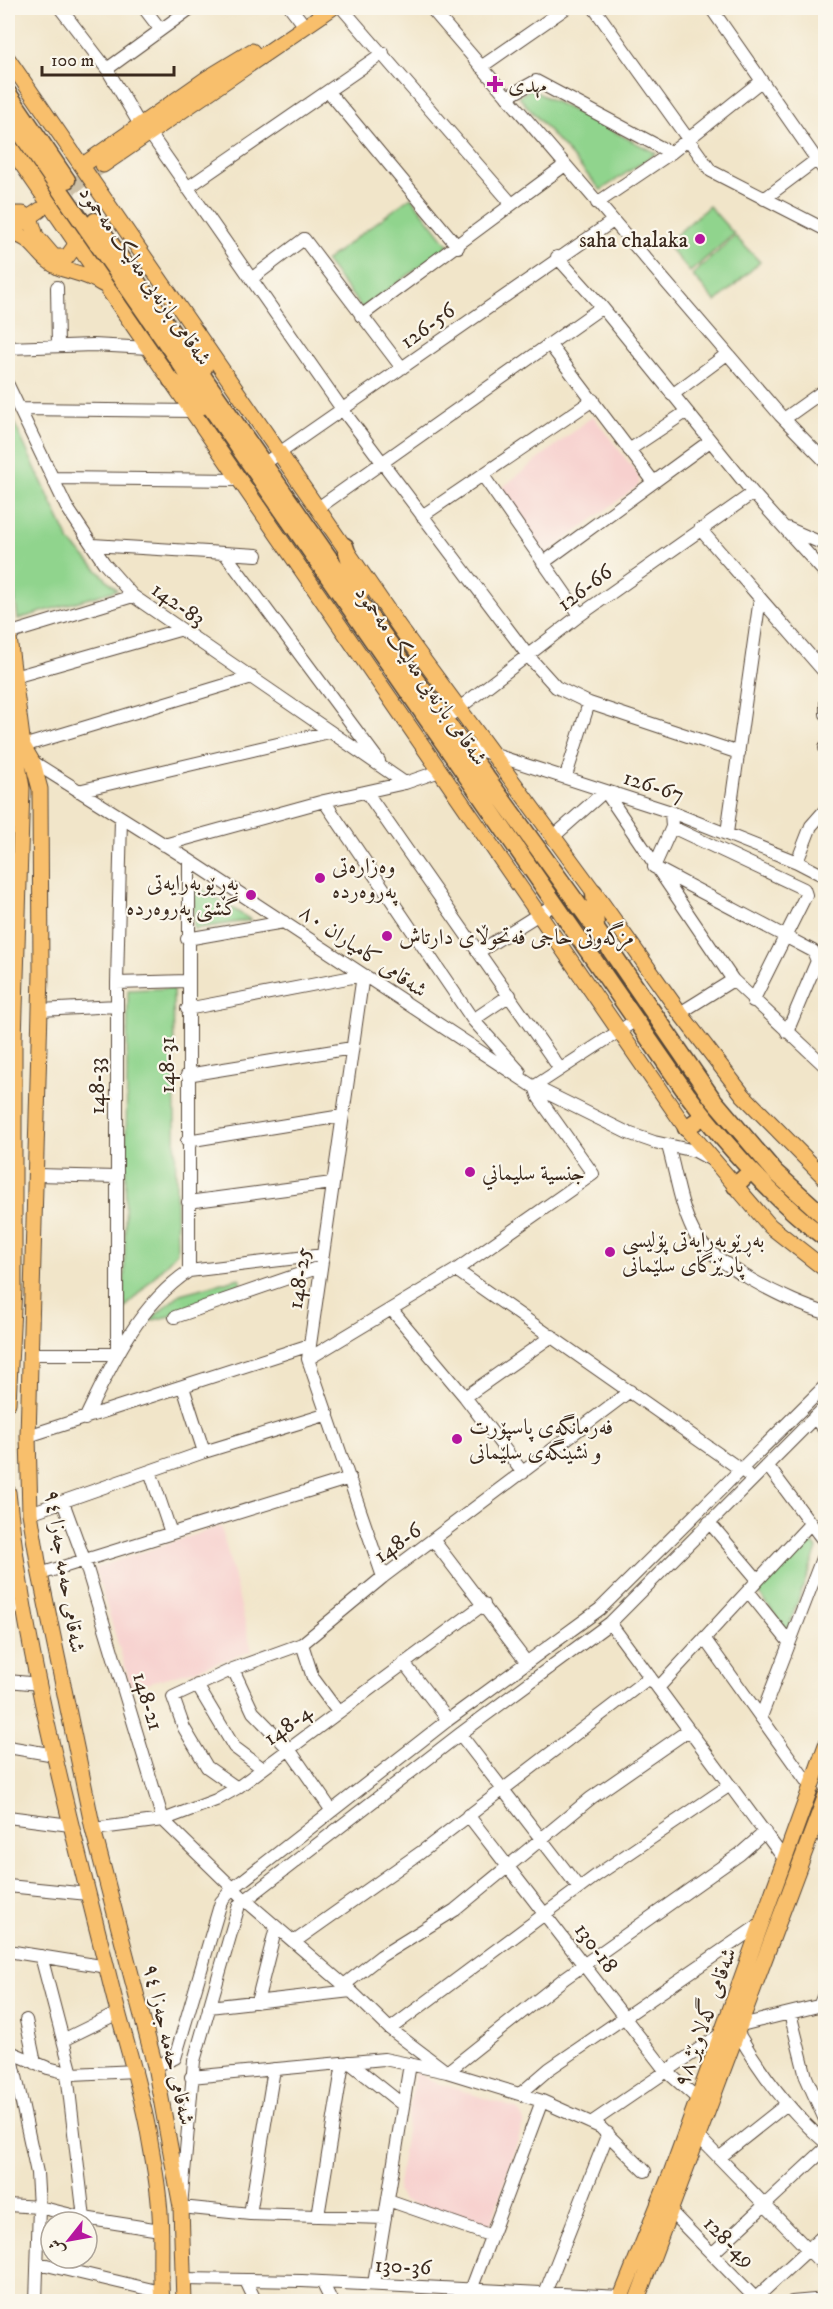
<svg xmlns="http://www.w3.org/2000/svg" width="833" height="2309" font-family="'IM FELL DW Pica',Amiri,serif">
	<rect width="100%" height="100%" fill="#fbf7ec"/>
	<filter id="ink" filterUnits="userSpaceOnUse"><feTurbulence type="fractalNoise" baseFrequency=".0167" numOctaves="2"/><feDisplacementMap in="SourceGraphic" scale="12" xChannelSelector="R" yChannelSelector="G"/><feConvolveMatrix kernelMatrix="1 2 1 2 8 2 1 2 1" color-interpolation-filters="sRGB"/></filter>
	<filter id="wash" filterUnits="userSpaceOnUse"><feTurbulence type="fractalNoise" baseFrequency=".008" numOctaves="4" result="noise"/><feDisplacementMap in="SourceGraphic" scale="24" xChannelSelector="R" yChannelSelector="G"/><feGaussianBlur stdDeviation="1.35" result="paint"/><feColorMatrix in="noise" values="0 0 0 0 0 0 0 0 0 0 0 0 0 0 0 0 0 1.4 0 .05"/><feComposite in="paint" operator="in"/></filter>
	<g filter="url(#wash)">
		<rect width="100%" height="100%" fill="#f1e5c9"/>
		<!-- built -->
		<path fill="#f7d0ce" d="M 593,416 L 639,476 L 639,485 L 545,555 L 499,490 Z
			M 221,1526 L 252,1651 L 192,1671 L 131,1687 L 95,1568 Z
			M 415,2071 L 431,2081 L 518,2109 L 524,2121 L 489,2231 L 403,2201 L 397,2191 Z"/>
		<!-- green -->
		<path fill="#90d48d" stroke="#667f56" stroke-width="1.5" d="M 530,89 L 656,153 L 601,190 L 519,97 Z
			M 411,197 L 449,246 L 362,308 L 325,261 Z
			M 709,206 L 734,234 L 690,272 L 666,244 Z
			M 735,236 L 760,262 L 716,302 L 692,275 Z
			M 8,410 L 70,542 L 117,590 L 18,619 L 8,546 Z
			M 194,884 L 251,920 L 194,929 Z
			M 173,988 L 177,1252 L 124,1309 L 128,990 Z
			M 240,1278 L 241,1284 L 171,1316 L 149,1321 L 180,1294 Z
			M 807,1536 L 817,1549 L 787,1631 L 755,1588 Z"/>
	</g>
	<g filter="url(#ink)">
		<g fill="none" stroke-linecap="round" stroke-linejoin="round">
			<!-- major-tunnel -->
			<path stroke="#cdc0a7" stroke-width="15" stroke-dasharray="15 8" stroke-linecap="butt" d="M 52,201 L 103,165"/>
			<defs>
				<path id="minor" d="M 60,8 L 107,69 L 140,125
					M 144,8 L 160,29
					M 291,8 L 301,21
					M 342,8 L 511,203
					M 431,8 L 780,415 L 826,462
					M 594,8 L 711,171 L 826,230
					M 711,8 L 826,173
					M 481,67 L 566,8
					M 107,69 L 191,8
					M 329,92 L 458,247
					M 507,97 L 536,81 L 671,153
					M 153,138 L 342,409 L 529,657 L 556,687 L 589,703 L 739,753
					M 187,188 L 383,53
					M 764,199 L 816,160
					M 597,203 L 671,153 L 761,81
					M 557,257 L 602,307 L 753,493 L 826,574
					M 251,279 L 304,239 L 402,368
					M 57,287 L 58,346
					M 361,316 L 565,165
					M 550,345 L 653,481
					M 8,348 L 93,345 L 149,348
					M 8,385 L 66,506 L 104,563 L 133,596 L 405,783
					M 672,395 L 727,354
					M 20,409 L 194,411
					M 784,419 L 826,389
					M 629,450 L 686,412
					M 265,463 L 613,221
					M 484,477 L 580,615
					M 53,478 L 241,480
					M 318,508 L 602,307
					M 422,516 L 593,400
					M 787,528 L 826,545
					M 700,529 L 826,674
					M 92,545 L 257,555
					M 226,555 L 379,761
					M 543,563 L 710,441
					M 8,634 L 133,596
					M 14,677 L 179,630
					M 826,694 L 826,714
					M 445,719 L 580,615 L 753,493
					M 464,745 L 671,812 L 797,862 L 826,877
					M 23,746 L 252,677
					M 825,748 L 826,749
					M 30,760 L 189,860 L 531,1085 L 628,1133 L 654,1142 L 695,1151 L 710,1159
					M 566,776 L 589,703
					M 78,791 L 329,732
					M 367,793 L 560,1069
					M 324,801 L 473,1020 L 520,1072
					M 671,812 L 672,827 L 654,867 L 813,951 L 817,961 L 787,1032
					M 672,827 L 804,889 L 806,895 L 753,1001
					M 727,833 L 760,598
					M 553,837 L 605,791 L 733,980 L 826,1067
					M 164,845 L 324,801 L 405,783 L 440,771
					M 797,862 L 811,826 L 826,809
					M 187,939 L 284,922
					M 480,951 L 555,904
					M 117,983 L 187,981
					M 187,1009 L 363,975 L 308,1359 L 383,1577
					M 40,1010 L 117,1006
					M 680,1013 L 733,980
					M 473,1020 L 510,995
					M 187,1075 L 352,1048
					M 535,1086 L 636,1020
					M 187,1141 L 342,1116
					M 668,1146 C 676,1173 680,1205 693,1231 C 709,1263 791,1303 826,1313
					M 37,1175 L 116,1177
					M 188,1202 L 332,1183
					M 456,1270 L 747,1474
					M 189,1271 L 189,860
					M 392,1310 L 465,1397 L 523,1473
					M 175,1317 L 320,1267
					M 32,1354 L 117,1354 L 117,983 L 121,818
					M 308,1359 L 456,1270 L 593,1174 L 539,1098 L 535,1086
					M 183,1387 L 204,1452
					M 465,1397 L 552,1336
					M 814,1417 L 826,1432
					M 85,1419 C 111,1365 138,1305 189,1271 L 323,1255
					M 28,1436 L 310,1345
					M 767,1465 L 826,1544
					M 150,1471 L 171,1533
					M 63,1502 L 85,1562 L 163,1820 L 245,1900 L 351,1991 L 390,2029 L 447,2072
					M 30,1513 L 204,1452 L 328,1414
					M 709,1522 L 758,1580
					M 434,1541 L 527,1663
					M 40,1574 L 350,1478
					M 748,1591 L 789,1642
					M 8,1609 L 25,1606
					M 610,1623 L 785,1860
					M 704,1638 L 810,1786
					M 302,1644 L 313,1678 L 338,1712
					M 404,1663 L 448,1720
					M 233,1669 L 253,1712 L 289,1749 L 332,1811
					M 8,1681 L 40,1684
					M 197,1685 L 234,1747 L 262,1768
					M 658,1688 L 810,1524
					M 761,1717 L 826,1548
					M 460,1734 L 579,1888
					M 8,1747 L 55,1755
					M 237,1788 L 207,1767 L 184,1728 L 173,1697 L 233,1669 L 302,1644 L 383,1577 L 630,1391
					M 468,1815 L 665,2070 L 698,2099
					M 8,1817 L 70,1825
					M 93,1829 L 163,1820 L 216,1800 L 237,1788 L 484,1604
					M 8,1886 L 88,1894
					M 294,1942 L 420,1853 L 650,1677
					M 8,1951 L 107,1967
					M 41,1956 L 63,2040
					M 344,1985 L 381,1956 L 455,1910 L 591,1798 L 689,1730
					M 257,2002 L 276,1927
					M 819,2006 L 826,1990
					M 209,2007 L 351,1991
					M 790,2013 L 806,2077 L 826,2122
					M 26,2020 L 35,2063
					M 741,2025 L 826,2004
					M 390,2029 L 597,1875 L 730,1785
					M 738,2033 C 762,2075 789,2111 826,2143
					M 8,2051 L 48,2068 L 72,2074 L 136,2071
					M 11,2053 L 37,2173 L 39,2207 L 36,2302
					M 349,2062 L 403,2105
					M 155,2066 L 175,2058 L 221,1902 L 232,1889 L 448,1720 L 600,1609 L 826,1385
					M 447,2072 L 565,1978 L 740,1854 L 765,1832
					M 67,2073 L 84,2218
					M 72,2074 L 63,2040 L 118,2013
					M 191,2077 L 384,2059 L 447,2072 L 542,2101 L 600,2127 L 645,2171
					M 520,2094 L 549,2069 L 762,1923
					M 591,2123 L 721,2034
					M 699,2137 L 826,2268
					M 719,2158 L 787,2104
					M 388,2200 L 492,2236
					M 8,2205 L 39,2207 L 84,2218 L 160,2230
					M 670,2211 L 759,2302
					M 250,2214 L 274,2069
					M 318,2216 L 343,2063
					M 385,2218 L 250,2214 L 181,2207 L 194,2061 L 239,1905 L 460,1734 L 610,1623 L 826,1406
					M 713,2253 L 826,2148
					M 38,2263 L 161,2292
					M 182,2279 L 302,2281 L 621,2297
					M 246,2281 L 256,2302
					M 322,2282 L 332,2302
					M 374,2284 L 410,2064
					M 471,2290 L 542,2101
					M 545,2293 L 608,2133
					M 757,2297 L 826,2233
					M 792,2302 L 826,2299"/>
				<path id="major" d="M 8,59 L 400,628 L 594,892 L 680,1013 L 743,1095 L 826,1179
					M 8,144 L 686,1128 L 770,1226 L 826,1270
					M 83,165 L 206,79 L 252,51
					M 103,165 L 332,8
					M 8,214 L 23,214
					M 30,217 L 36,236 L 54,257 L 67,257 L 75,246 L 74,239
					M 8,232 L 40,210
					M 8,233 C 36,236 36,257 58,267 C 73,273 88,274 102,284
					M 8,630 L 23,746 L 33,763 L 40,789 L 41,974 L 28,1436 L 30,1513 L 40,1574 L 93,1829 L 155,2066 L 181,2207 L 184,2302
					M 8,1403 L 14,1289 L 14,1040 L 22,788 L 13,735
					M 8,1492 C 25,1661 72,1826 112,1989 C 124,2037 139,2082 148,2130 C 152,2154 157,2178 159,2202 C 163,2235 159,2268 162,2302
					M 619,2302 L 671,2173 L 826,1745
					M 636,2302 L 826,1795"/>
				<path id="highway" d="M 8,93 L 67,180
					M 8,115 L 687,1094 C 728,1148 772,1198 826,1239
					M 95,221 L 366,611 L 596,929 L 712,1098 L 775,1172 L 826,1218
					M 196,333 L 204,368
					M 171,380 L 203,406
					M 345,546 L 360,593
					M 594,892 L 596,928
					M 686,1128 L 704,1116
					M 735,1186 L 751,1171"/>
			</defs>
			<!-- minor casing -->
			<use href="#minor" stroke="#564638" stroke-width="14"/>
			<!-- major casing -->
			<use href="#major" stroke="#564638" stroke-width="17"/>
			<!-- highway casing -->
			<use href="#highway" stroke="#564638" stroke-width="19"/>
			<!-- minor -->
			<use href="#minor" stroke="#fff" stroke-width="12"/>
			<!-- major -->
			<use href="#major" stroke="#f8bf6c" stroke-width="15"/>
			<!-- highway -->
			<use href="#highway" stroke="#f8bf6c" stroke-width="16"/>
		</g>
	</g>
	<!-- markers -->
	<g fill="#b5179e" stroke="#fbf7ec" stroke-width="2">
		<path d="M492 75h6v6h6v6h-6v6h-6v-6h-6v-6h6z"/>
		<circle cx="700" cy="239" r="6"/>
		<circle cx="320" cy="878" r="6"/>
		<circle cx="251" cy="895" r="6"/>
		<circle cx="387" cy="936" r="6"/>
		<circle cx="470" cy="1172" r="6"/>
		<circle cx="610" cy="1252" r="6"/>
		<circle cx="457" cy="1439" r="6"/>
	</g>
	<g text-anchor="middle" stroke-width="4.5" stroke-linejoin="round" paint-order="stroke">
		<!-- poi labels -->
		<g font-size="22" fill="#3b2a1e" stroke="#fbf7ec" text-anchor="start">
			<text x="508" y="92">مهدی</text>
			<text x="688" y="247" text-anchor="end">saha chalaka</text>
			<text x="332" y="873">وەزارەتی<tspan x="332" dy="25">پەروەردە</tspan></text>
			<text x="239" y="890" text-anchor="end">بەڕێوبەرایەتی<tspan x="239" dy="25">گشتی پەروەردە</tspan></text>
			<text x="399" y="944">مزگەوتی حاجی فەتحوڵای دارتاش</text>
			<text x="482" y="1180">جنسية سليماني</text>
			<text x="622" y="1247">بەڕێوبەرایەتی پۆلیسی<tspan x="622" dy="25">پارێزگای سلێمانی</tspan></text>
			<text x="469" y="1434">فەرمانگەی پاسپۆرت<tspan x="469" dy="25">و نشینگەی سلێمانی</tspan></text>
		</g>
		<!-- street labels -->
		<g font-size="22" fill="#3b2a1e" stroke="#fbf7ec">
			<text transform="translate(146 275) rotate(55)" y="8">شەقامی بازنەیی مەلیک مەحمود</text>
			<text transform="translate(427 325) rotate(-36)" y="8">126-56</text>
			<text transform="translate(584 587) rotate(-37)" y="8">126-66</text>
			<text transform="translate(179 603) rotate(35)" y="8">142-83</text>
			<text transform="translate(422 675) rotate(55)" y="8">شەقامی بازنەیی مەلیک مەحمود</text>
			<text transform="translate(654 785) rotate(18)" y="8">126-67</text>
			<text transform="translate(364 950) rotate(34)" y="8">شەقامی کامیاران ٨٠</text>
			<text transform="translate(166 1065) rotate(-90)" y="8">148-31</text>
			<text transform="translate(96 1086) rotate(-90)" y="8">148-33</text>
			<text transform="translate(298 1278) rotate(-82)" y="8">148-25</text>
			<text transform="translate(397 1542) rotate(-36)" y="8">148-6</text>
			<text transform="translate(66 1571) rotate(81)" y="8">شەقامی حەمە جەزا ٩٤</text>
			<text transform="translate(149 1701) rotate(73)" y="8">148-21</text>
			<text transform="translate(287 1724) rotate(-36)" y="8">148-4</text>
			<text transform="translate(597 1947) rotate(53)" y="8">130-18</text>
			<text transform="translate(704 2017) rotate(-70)" y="8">شەقامی گەلاوێژ ٩٨</text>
			<text transform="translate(170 2044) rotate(77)" y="8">شەقامی حەمە جەزا ٩٤</text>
			<text transform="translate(730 2241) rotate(45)" y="8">128-49</text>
			<text transform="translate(403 2265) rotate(3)" y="8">130-36</text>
		</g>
	</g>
	<!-- margin -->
	<rect width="833" height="2309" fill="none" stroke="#fbf7ec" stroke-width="30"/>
	<!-- north arrow -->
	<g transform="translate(69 2240) rotate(239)"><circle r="28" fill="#fbf7ec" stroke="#aea59a" stroke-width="1.5"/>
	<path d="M0-4.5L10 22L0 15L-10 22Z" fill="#b5179e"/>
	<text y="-9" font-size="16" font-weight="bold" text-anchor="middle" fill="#3b2a1e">ش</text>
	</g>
	<!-- scale -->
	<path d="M42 66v9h132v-9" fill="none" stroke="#3b2a1e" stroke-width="3"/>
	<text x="51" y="66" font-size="18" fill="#3b2a1e" stroke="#fbf7ec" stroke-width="4.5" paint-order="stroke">100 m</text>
</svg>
